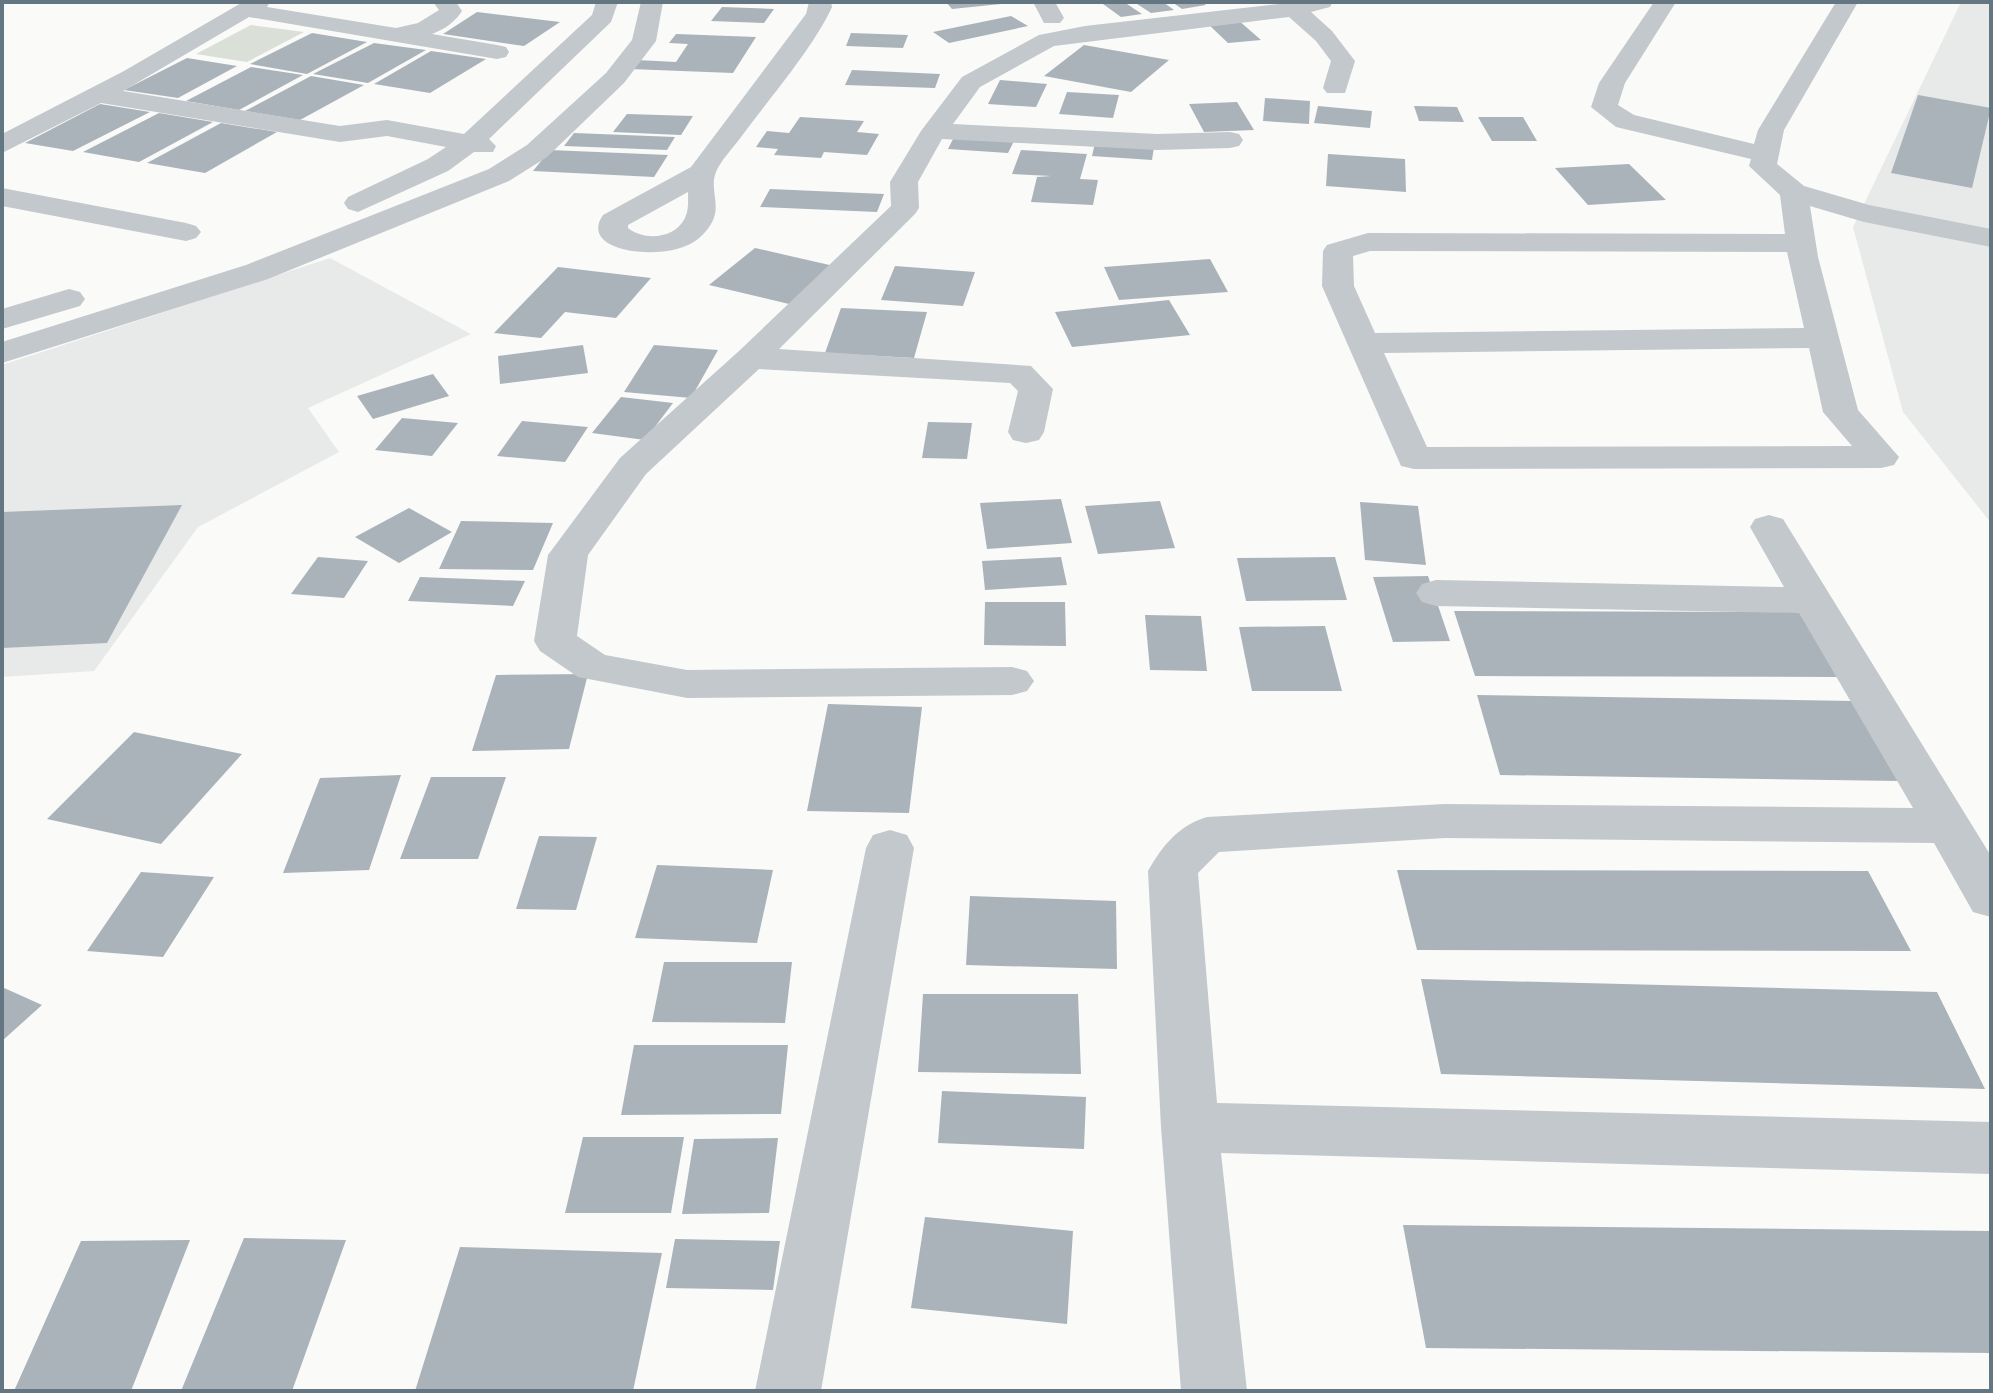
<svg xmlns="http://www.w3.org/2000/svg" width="1993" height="1393" font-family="'Roboto Condensed',sans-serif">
	<rect width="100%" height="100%" fill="#fafaf8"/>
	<!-- built -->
	<path fill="#e8e9e9" d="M 1961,2 L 1991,2 L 1991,523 L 1903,412 L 1853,227 Z
		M 330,258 L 471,334 L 308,408 L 339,452 L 198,527 L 94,671 L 2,677 L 2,365 Z"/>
	<!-- green -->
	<path fill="#dadfd7" d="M 251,25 L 304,32 L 247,62 L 196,54 Z"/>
	<!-- building -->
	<path fill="#aab3b9" d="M 946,2 L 1001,2 L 1001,4 L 952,9 Z
		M 1113,2 L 1124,2 L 1142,14 L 1121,17 L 1103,4 Z
		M 1134,2 L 1163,2 L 1174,10 L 1151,13 Z
		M 1172,2 L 1201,2 L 1206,5 L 1182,9 Z
		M 722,7 L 774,9 L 764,23 L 711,21 Z
		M 477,12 L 560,22 L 524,46 L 443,34 Z
		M 1011,16 L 1028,26 L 949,43 L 933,32 Z
		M 1237,19 L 1261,40 L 1228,43 L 1206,22 Z
		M 312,33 L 367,42 L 307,74 L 250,64 Z
		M 851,33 L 908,35 L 903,48 L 846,46 Z
		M 676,34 L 756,37 L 733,73 L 630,69 L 637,60 L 676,62 L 688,44 L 669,43 Z
		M 374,43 L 426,50 L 368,83 L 313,74 Z
		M 1084,45 L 1169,60 L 1131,92 L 1044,76 Z
		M 431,51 L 486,59 L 430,93 L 374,84 Z
		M 187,58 L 237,66 L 178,98 L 124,90 Z
		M 251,67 L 303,75 L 239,110 L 186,101 Z
		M 852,70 L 940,74 L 935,88 L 845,85 Z
		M 311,76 L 364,85 L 300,120 L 245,111 Z
		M 1000,80 L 1047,84 L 1036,107 L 988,104 Z
		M 1067,92 L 1119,95 L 1113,118 L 1059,114 Z
		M 1918,95 L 1991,108 L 1972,188 L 1891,173 Z
		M 1265,98 L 1310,101 L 1309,124 L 1263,121 Z
		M 1237,102 L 1254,130 L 1204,132 L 1189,104 Z
		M 100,104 L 150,112 L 73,151 L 25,143 Z
		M 1318,106 L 1372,111 L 1370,128 L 1314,123 Z
		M 1414,106 L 1457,107 L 1464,122 L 1419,121 Z
		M 159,113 L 213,122 L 139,162 L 83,152 Z
		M 627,114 L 693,116 L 681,135 L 613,132 Z
		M 800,117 L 864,121 L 857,132 L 879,134 L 867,155 L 824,152 L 821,158 L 774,155 L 778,149 L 756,147 L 767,131 L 789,133 Z
		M 1478,117 L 1523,117 L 1537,141 L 1492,141 Z
		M 221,123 L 277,132 L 205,173 L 147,163 Z
		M 574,133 L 675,137 L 667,150 L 564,146 Z
		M 956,133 L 1016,137 L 1008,153 L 948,149 Z
		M 1095,143 L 1154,147 L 1152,160 L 1092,156 Z
		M 550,150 L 668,155 L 654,177 L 533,171 Z
		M 1021,150 L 1087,154 L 1080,179 L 1098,180 L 1093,205 L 1031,202 L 1037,177 L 1051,176 L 1012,174 Z
		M 1328,154 L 1405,159 L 1406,192 L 1326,186 Z
		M 1629,164 L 1666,200 L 1588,205 L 1555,168 Z
		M 770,189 L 884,194 L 877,212 L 760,207 Z
		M 755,248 L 834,266 L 789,304 L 709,285 Z
		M 1210,259 L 1228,292 L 1119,300 L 1104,267 Z
		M 895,266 L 975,272 L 963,306 L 881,300 Z
		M 558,267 L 651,278 L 616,318 L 565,312 L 541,338 L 494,333 Z
		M 1169,300 L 1190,335 L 1072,347 L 1055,312 Z
		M 841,308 L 927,312 L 914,358 L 825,353 Z
		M 583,345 L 588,373 L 500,384 L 498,356 Z
		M 654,345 L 718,350 L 691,398 L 624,392 Z
		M 433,374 L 449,396 L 373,419 L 357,396 Z
		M 621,397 L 673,403 L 645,440 L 592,433 Z
		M 402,418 L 458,423 L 432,456 L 375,450 Z
		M 522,421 L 588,427 L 565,462 L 497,456 Z
		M 928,422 L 972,423 L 967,459 L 922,458 Z
		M 1061,499 L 1072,543 L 987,549 L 980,503 Z
		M 1160,501 L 1175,548 L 1098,554 L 1085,506 Z
		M 1360,502 L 1418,506 L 1426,565 L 1365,560 Z
		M 182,505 L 107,643 L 2,648 L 2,512 Z
		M 409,508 L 452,532 L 399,563 L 355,537 Z
		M 461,521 L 553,523 L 533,570 L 439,569 Z
		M 318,557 L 368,561 L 344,598 L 291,594 Z
		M 1061,557 L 1067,585 L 985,590 L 982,561 Z
		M 1335,557 L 1347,600 L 1246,601 L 1237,558 Z
		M 1428,576 L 1450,641 L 1393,642 L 1373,577 Z
		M 420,577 L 525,581 L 513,606 L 408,601 Z
		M 985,602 L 1065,602 L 1066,646 L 984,645 Z
		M 1454,611 L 1800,612 L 1839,677 L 1475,676 Z
		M 1145,615 L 1201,616 L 1207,671 L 1150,670 Z
		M 1325,626 L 1342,691 L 1252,691 L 1239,627 Z
		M 588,674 L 569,749 L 472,751 L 496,675 Z
		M 1477,695 L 1854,701 L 1900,781 L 1500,775 Z
		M 828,704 L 922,707 L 909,813 L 807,811 Z
		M 134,732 L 242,754 L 161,844 L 47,819 Z
		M 401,775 L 369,870 L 283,873 L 320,778 Z
		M 431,777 L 506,777 L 478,859 L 400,859 Z
		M 539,836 L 597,837 L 576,910 L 516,909 Z
		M 657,865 L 773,870 L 757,943 L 635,938 Z
		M 1397,870 L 1868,871 L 1911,951 L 1417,950 Z
		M 141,872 L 214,877 L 163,957 L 87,951 Z
		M 970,896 L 1116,901 L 1117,969 L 966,965 Z
		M 664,962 L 792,962 L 785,1023 L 652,1022 Z
		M 1421,979 L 1937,992 L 1985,1089 L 1441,1074 Z
		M 2,987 L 42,1005 L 2,1041 Z
		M 923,994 L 1078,994 L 1081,1074 L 918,1072 Z
		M 634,1045 L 788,1045 L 781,1114 L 621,1115 Z
		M 942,1091 L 1086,1097 L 1084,1149 L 938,1143 Z
		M 583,1137 L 684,1137 L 671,1213 L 565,1213 Z
		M 778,1138 L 769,1213 L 682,1214 L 694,1139 Z
		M 925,1217 L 1073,1231 L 1067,1324 L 911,1308 Z
		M 1403,1225 L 1991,1231 L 1991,1353 L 1426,1348 Z
		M 244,1238 L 346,1240 L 292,1391 L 181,1391 Z
		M 675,1239 L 780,1241 L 773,1290 L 666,1288 Z
		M 190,1240 L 131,1391 L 14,1391 L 81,1241 Z
		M 460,1247 L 662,1253 L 633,1391 L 415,1391 Z"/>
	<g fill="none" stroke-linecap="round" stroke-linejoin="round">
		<!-- minor -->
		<path fill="#c3c8cc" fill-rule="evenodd" d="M 243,2 L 270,2 L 267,7 L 396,28 L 418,23 L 439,10 L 433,2 L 456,2 L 462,11 C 455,22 445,29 432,34 L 497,45 L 506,47 L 509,52 L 506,57 L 497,59 L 249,17 L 123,91 L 340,126 L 387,120 L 464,134 L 592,15 L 596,2 L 618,2 L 611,22 L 489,139 L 496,146 L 493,152 L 474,152 L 448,171 L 358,212 L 348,209 L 344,203 L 348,197 L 428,159 L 446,147 L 387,136 L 340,142 L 101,103 L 2,153 L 2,134 L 124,71 Z
			M 641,2 L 663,2 L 656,41 L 624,83 L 547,157 L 509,181 L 268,279 L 2,363 L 2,342 L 246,265 L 489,169 L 527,145 L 606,73 L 632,40 Z
			M 809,2 L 831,2 L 832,7 C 813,48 769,99 741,137 C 733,148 721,160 716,172 C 707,194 730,212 698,239 C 670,263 576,254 603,215 L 691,167 L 806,14 ZM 688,192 C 688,200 689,210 685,218 C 675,239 644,241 628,228 L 628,225 Z
			M 1033,2 L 1055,2 L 1064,18 L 1060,23 L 1044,23 Z
			M 1297,2 L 1333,2 L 1330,7 L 1311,12 L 1332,31 L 1355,61 L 1345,93 L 1327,93 L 1323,88 L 1331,61 L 1316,41 L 1289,17 L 1054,46 L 980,87 L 953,124 L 1157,134 L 1230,132 L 1239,134 L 1243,140 L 1239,146 L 1230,148 L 1157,150 L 942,139 L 918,182 L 919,208 L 915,214 L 779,349 L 1031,366 L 1053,389 L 1044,432 L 1039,440 L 1026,443 L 1013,440 L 1008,432 L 1018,391 L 1010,383 L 759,369 L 646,474 L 588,555 L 577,636 L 605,655 L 687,670 L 1012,667 L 1027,671 L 1034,681 L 1027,691 L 1012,695 L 687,698 L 578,677 L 540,651 L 534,641 L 548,555 L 554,547 L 620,458 L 739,351 L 891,206 L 890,182 L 921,131 L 962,77 L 1039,35 L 1085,26 Z
			M 1654,2 L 1676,2 L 1625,83 L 1618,105 L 1634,115 L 1754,144 L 1758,130 L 1836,2 L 1858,2 L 1784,130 L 1777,164 L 1804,186 L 1869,205 L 1991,229 L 1991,247 L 1864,222 L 1810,206 L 1818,257 L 1858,410 L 1899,457 L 1894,465 L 1881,468 L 1414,469 L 1401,466 L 1322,286 L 1323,251 L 1327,245 L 1368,233 L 1785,234 L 1780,195 L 1749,166 L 1751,159 L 1616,127 L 1591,107 L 1599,83 ZM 1370,251 L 1787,252 L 1804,328 L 1375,333 L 1354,286 L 1353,256 ZM 1809,348 L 1823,412 L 1852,446 L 1427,447 L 1384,353 Z
			M 2,188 L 186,223 L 196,226 L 201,232 L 196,238 L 186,241 L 2,206 Z
			M 69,289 L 80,292 L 85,299 L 80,306 L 2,329 L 2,309 Z
			M 1769,515 L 1783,519 L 1788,527 L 1991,856 L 1991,917 L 1973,912 L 1934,843 L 1445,838 L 1219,852 L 1198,873 L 1217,1103 L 1991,1122 L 1991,1174 L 1221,1153 L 1247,1391 L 1181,1391 L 1161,1127 L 1148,871 C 1163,845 1178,826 1207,817 L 1445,804 L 1913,808 L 1799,613 L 1436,606 L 1422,602 L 1416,593 L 1422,584 L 1436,580 L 1784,587 L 1750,527 L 1755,519 Z
			M 890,830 L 907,835 L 914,848 L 821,1391 L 755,1391 L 866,848 L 873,835 Z"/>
	</g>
	<!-- border -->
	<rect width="1993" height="1393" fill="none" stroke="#657683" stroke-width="8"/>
</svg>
